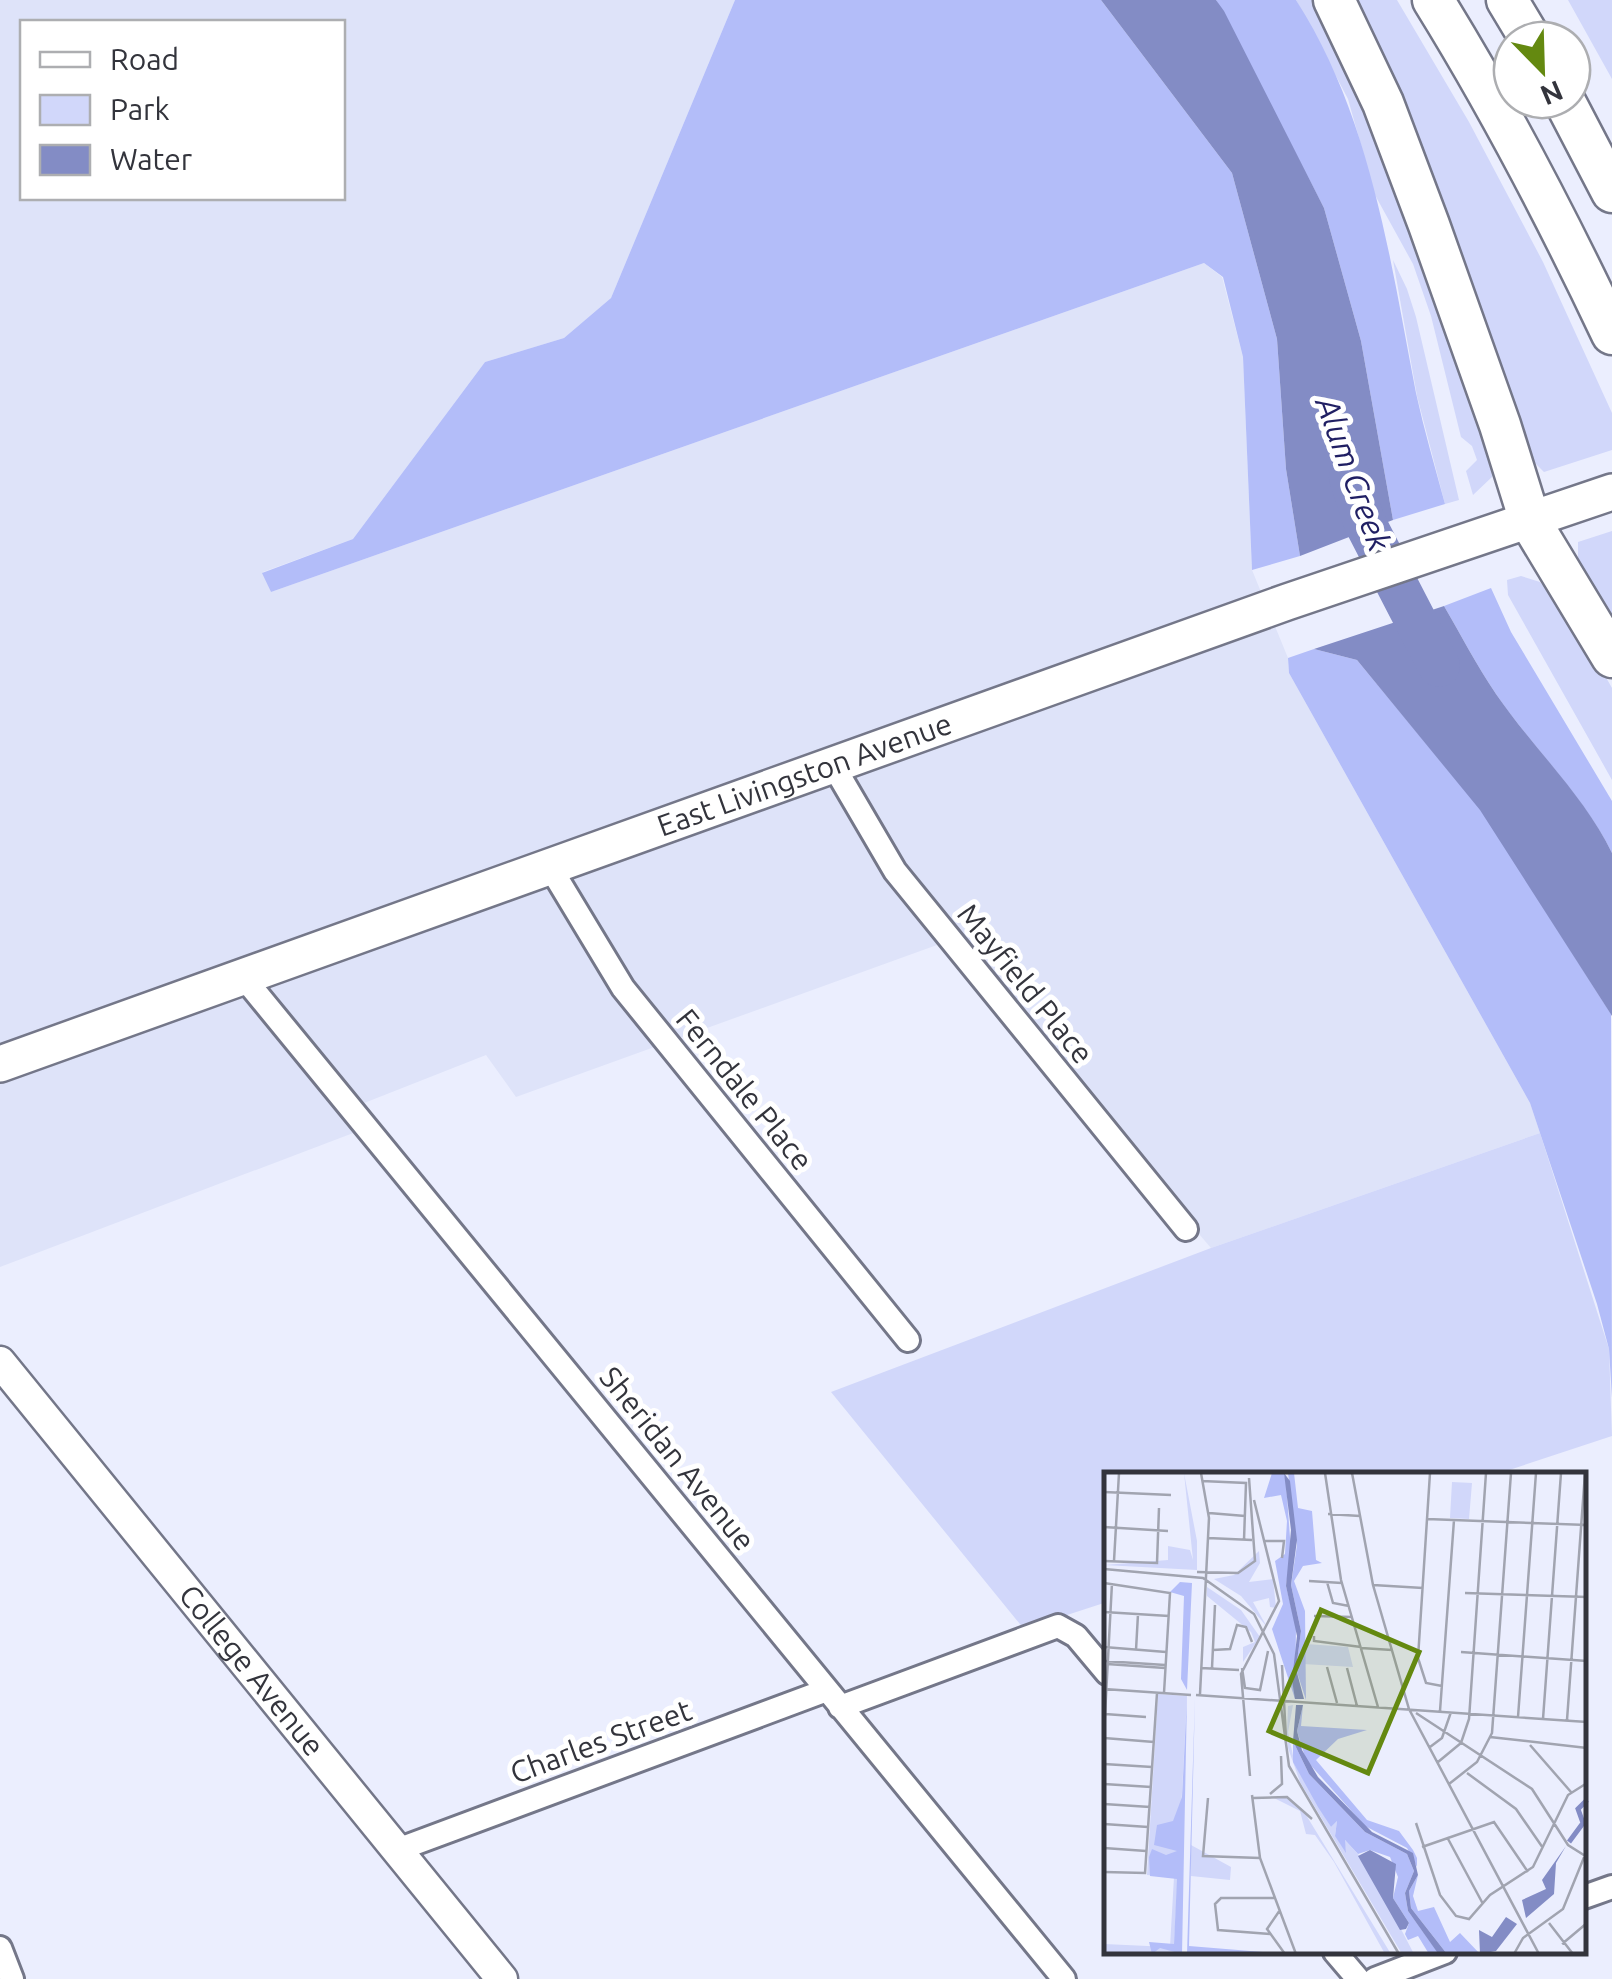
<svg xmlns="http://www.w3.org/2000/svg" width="1612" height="1979" font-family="Ubuntu,sans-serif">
	<rect width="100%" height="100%" fill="#ebeefe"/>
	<!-- built -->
	<path fill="#dee3f9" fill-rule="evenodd" d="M 0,0 L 735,0 L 611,298 L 564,338 L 485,362 L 353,539 L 263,572 L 271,592 L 1204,263 L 1222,277 L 1243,357 L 1252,570 L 1288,658 L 1289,673 L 1530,1103 L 1540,1133 L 1211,1248 L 948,941 L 516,1097 L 486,1055 L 354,1107 L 369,1127 L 0,1267 ZM 22,22 L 342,22 L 342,198 L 22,198 Z"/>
	<!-- green -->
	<path fill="#d1d7fa" d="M 1296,0 L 1315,0 C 1385,150 1439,307 1495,462 L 1492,477 L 1473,495 L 1466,471 L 1477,460 L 1472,446 L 1461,437 L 1431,316 L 1413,264 L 1375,195 L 1348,99 Z
		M 1352,0 L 1397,0 L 1469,122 L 1543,262 L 1612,413 L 1612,450 L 1544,472 L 1535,463 L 1417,148 Z
		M 1568,0 L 1612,0 L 1612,79 Z
		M 1393,260 L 1407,289 L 1416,317 L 1459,500 L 1445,504 L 1417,396 Z
		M 1612,531 L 1612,629 L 1578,566 L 1578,542 Z
		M 1521,576 L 1540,582 L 1568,611 L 1612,688 L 1612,780 L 1508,595 L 1507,580 Z
		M 1540,1133 L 1609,1349 L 1612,1436 L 1497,1474 L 1107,1474 L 1107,1602 L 1024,1629 L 831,1392 L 1211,1248 Z"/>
	<!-- forest -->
	<path fill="#b3bdf9" d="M 735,0 L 1101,0 L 1232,173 L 1277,339 L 1286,469 L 1300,556 L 1252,570 L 1243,357 L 1223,277 L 1204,263 L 271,592 L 262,573 L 353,539 L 485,362 L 564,338 L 611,298 Z
		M 1216,0 L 1296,0 C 1371,117 1390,259 1416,393 C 1424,430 1435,467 1445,504 L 1393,520 L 1361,341 L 1324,208 Z
		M 1491,588 L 1511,632 L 1612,801 L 1612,853 C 1583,795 1533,748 1496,694 C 1477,666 1461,635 1444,606 Z
		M 1314,649 L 1357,660 L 1481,810 L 1611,1014 L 1612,1398 L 1609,1349 L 1597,1304 L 1530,1103 L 1289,673 L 1288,658 Z"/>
	<!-- water -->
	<path fill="#838cc5" d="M 1101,0 L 1216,0 L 1224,11 L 1324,208 L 1361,341 L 1393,520 L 1300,556 L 1286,469 L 1277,339 L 1232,173 Z
		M 1444,606 C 1461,635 1477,666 1496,694 C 1533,748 1584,795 1612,853 L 1612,1016 L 1480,810 L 1357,660 L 1314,649 Z"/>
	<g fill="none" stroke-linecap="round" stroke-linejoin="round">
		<!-- river -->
		<path stroke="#838cc5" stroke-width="42" d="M 1350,478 L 1364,521 L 1439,666"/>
		<defs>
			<path id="street" d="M 833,765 L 895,871 L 1186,1229
				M 550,867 L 623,988 L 908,1340
				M 244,978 L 1064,1979
				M 840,1707 L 1058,1626 L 1076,1636 L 1107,1673
				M 397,1850 L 827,1690
				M 1584,1897 L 1612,1887
				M 0,1948 L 12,1979
				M 1335,1952 L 1358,1979
				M 1375,1979 L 1445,1952"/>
			<g id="secondary">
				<path id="s1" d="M 0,1362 L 502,1979"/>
			</g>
			<g id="primary">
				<path id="s2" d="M 0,1064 L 1287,602 L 1612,492"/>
			</g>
			<path id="highway" d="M 1334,0 L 1383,103 L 1429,225 L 1500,425 L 1530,521 L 1612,657
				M 1433,0 C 1500,108 1558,220 1612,334
				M 1507,0 L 1531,40
				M 1564,100 L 1612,192"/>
		</defs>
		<!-- street casing -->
		<use href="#street" stroke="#747789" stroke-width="28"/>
		<!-- secondary casing -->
		<use href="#secondary" stroke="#747789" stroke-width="35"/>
		<!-- primary casing -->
		<use href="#primary" stroke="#747789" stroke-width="40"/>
		<!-- highway casing -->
		<use href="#highway" stroke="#747789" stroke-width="45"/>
		<!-- street -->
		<use href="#street" stroke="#fff" stroke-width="22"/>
		<!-- secondary -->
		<use href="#secondary" stroke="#fff" stroke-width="30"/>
		<!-- primary -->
		<use href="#primary" stroke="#fff" stroke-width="35"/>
		<!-- highway -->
		<use href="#highway" stroke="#fff" stroke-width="40"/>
	</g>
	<g text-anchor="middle" stroke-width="10" stroke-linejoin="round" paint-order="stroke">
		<!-- street labels -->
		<g font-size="30" fill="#33343c" stroke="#fff">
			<text dy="10" stroke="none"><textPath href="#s2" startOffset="855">East Livingston Avenue</textPath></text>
			<text transform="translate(1025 984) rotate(51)" y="10">Mayfield Place</text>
			<text transform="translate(744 1090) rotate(51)" y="10">Ferndale Place</text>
			<text transform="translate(677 1459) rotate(51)" y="10">Sheridan Avenue</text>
			<text dy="10" stroke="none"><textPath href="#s1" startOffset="398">College Avenue</textPath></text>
			<text transform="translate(601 1742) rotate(-20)" y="10">Charles Street</text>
		</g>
		<!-- water labels -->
		<g font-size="32" font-style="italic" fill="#201f63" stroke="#fff">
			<text transform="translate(1353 474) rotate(70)" y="11">Alum Creek</text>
		</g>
	</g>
	<!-- overview -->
	<g transform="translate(1104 1472)">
		<rect width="482" height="482" fill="#ebeefe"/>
		<path d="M 80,1 L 93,69 L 93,98 L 0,93 L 64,88 L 64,74 L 86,78 L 89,88 ZM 348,10 L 368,11 L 365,47 L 346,46 ZM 155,79 L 156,91 L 145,110 L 169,107 L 172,136 L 166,135 L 165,126 L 149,130 L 163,155 L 137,124 L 110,107 L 130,103 ZM 103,115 L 137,138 L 156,165 L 139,190 L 139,175 L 151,170 L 147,160 L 103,124 ZM 202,172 L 244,175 L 249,195 L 199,192 ZM 54,222 L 83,224 L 70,475 L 77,482 L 0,482 L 0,472 L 66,475 L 70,405 L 43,403 ZM 189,233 L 184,260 L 191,293 L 227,355 L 233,349 L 231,363 L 242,380 L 240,367 L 263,392 L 310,482 L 298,482 L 196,310 L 184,276 L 183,261 L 184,234 ZM 168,325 L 184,326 L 199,338 L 287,482 L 281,482 L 230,390 L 211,363 L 202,362 L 196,339 ZM 87,373 L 127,395 L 126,408 L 87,404 Z" fill="#d1d7fa"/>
		<path d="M 168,1 L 180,1 L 182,11 L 187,79 L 182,114 L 192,155 L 191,227 L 168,157 L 179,132 L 171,89 L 181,82 L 183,49 L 177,23 L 160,26 ZM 184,1 L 190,1 L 194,36 L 208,39 L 212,88 L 218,91 L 199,94 L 190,109 L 201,139 L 202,228 L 192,197 L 197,159 L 187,113 L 193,73 ZM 76,110 L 88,111 L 83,218 L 77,207 L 80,124 L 66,120 ZM 83,225 L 78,482 L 56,476 L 48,482 L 45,470 L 70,472 L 73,407 L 46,404 L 45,385 L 48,377 L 62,383 L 73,379 L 50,373 L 53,353 L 69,349 L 78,325 ZM 91,225 L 85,474 L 172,481 L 83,482 ZM 189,233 L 189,269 L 205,302 L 261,360 L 303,382 L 310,399 L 301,421 L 304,439 L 335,482 L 325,482 L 314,464 L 304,468 L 301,462 L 305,451 L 289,426 L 294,405 L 286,385 L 266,378 L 254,382 L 241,368 L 242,381 L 231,364 L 233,349 L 227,355 L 214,335 L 189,290 ZM 199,233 L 197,254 L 263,258 L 234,267 L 212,288 L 263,348 L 295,359 L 309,378 L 313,386 L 313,395 L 303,376 L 261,354 L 202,288 L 193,259 ZM 314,403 L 309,424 L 314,439 L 330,435 L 346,470 L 356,461 L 376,482 L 343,482 L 307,436 L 305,419 Z" fill="#b3bdf9"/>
		<path d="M 180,1 L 186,9 L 193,68 L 187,113 L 197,159 L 192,197 L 200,227 L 191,227 L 188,208 L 193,164 L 182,114 L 187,58 ZM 192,233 L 199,233 L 193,259 L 198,278 L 214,305 L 268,360 L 309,381 L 314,403 L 305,419 L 307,436 L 343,482 L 333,480 L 304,439 L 301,421 L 310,399 L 303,382 L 261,360 L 205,302 L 189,269 ZM 462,374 L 452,391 L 450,422 L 422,446 L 418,428 L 442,417 L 438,408 ZM 266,378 L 292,392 L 289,426 L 305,451 L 302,457 L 296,458 L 254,384 ZM 402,445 L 413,452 L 392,479 L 376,482 L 375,458 L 388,465 Z" fill="#838cc5"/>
		<path fill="none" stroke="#838cc5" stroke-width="5" d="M 465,370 L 479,351 L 474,337 L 483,328"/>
		<path fill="none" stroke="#a1a4b0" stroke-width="2.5" d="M 221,1 L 237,108 L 274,235M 248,1 L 269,113 L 305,237 L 435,482M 326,1 L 314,186 L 322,211 L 338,214M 98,9 L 142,11 L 140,68M 0,20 L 67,23M 105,41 L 141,44M 224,42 L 256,44M 323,47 L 483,53M 0,55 L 64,59M 104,66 L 148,68M 161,69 L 180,69 L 178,86M 0,89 L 53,91 L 55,36M 10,89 L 15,1M 0,97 L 99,106 L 150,142 L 170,182 L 185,294 L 295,482M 93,100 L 134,101 L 151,89 L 145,6M 205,109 L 238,111M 223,110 L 229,131 L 245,134M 0,111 L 66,121 L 60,221M 269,113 L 319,116M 361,121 L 483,125M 0,140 L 65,144M 210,144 L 248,145M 210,164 L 210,169 L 257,175M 0,175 L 62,180M 257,176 L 288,178M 32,178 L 34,142M 109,178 L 126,177 L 133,153 L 142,155 L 148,170M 357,180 L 483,189M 0,189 L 61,193M 3,192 L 61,196M 178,193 L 182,266M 223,195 L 233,231M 97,196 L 135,198M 108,196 L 111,133M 138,196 L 141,216 L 156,218 L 164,179M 243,196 L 253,234M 0,217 L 87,223M 96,222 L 105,46 L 97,1M 92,223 L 483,250M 336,239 L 350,48M 312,241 L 428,317 L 464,373 L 483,385M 1,242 L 42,245M 414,245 L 432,1M 439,247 L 457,1M 463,248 L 481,1M 0,262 L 8,111M 386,265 L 483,276M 0,266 L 50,270M 426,273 L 467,320M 326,275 L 338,266 L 347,240M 334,290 L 357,271 L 365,247 L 382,1M 0,292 L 48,295M 363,301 L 412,337 L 439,376M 146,304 L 137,202 L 175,129 L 150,28M 0,312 L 47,315M 345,312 L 373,290 L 388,261 L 407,1M 166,322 L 178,312 L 177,284M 148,323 L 156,386 L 192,482M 104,326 L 99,384 L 156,386M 149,326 L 183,325 L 208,347M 0,332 L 46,335M 312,351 L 336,423 L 352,444 L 365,447 L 386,423 L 429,395 L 464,323 L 483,311M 0,352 L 44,355M 343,365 L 379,432M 318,375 L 390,350 L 424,400M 0,376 L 42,379M 0,400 L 41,401 L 53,221M 176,438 L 163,457 L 181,482M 445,451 L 469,482M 166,462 L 114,458 L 111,432 L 117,426 L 171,426M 458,472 L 483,451M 410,482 L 419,466 L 459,437 L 483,378"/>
		<path fill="#648910" fill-opacity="0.15" stroke="#648910" stroke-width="5" d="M 217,138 L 315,180 L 264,301 L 165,259 Z"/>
		<rect width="482" height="482" fill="none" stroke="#33343c" stroke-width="5"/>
	</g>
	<!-- legend -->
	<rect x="20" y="20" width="325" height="180" fill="#ffffff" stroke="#adaeb1" stroke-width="2.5"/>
	<rect x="40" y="52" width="50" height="15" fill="#ffffff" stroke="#adaeb1" stroke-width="2.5"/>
	<text x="110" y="70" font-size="30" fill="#33343c">Road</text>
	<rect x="40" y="95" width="50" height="30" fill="#d1d7fa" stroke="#adaeb1" stroke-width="2.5"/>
	<text x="110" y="120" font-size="30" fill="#33343c">Park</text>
	<rect x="40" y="145" width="50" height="30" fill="#838cc5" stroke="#adaeb1" stroke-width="2.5"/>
	<text x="110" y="170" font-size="30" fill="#33343c">Water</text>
	<!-- north arrow -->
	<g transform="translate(1542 70) rotate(157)"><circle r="48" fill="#ffffff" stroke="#adaeb1" stroke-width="2.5"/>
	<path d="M0-8L18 38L0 25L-18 38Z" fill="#648910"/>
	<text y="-15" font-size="28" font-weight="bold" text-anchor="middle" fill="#33343c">N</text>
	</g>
</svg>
